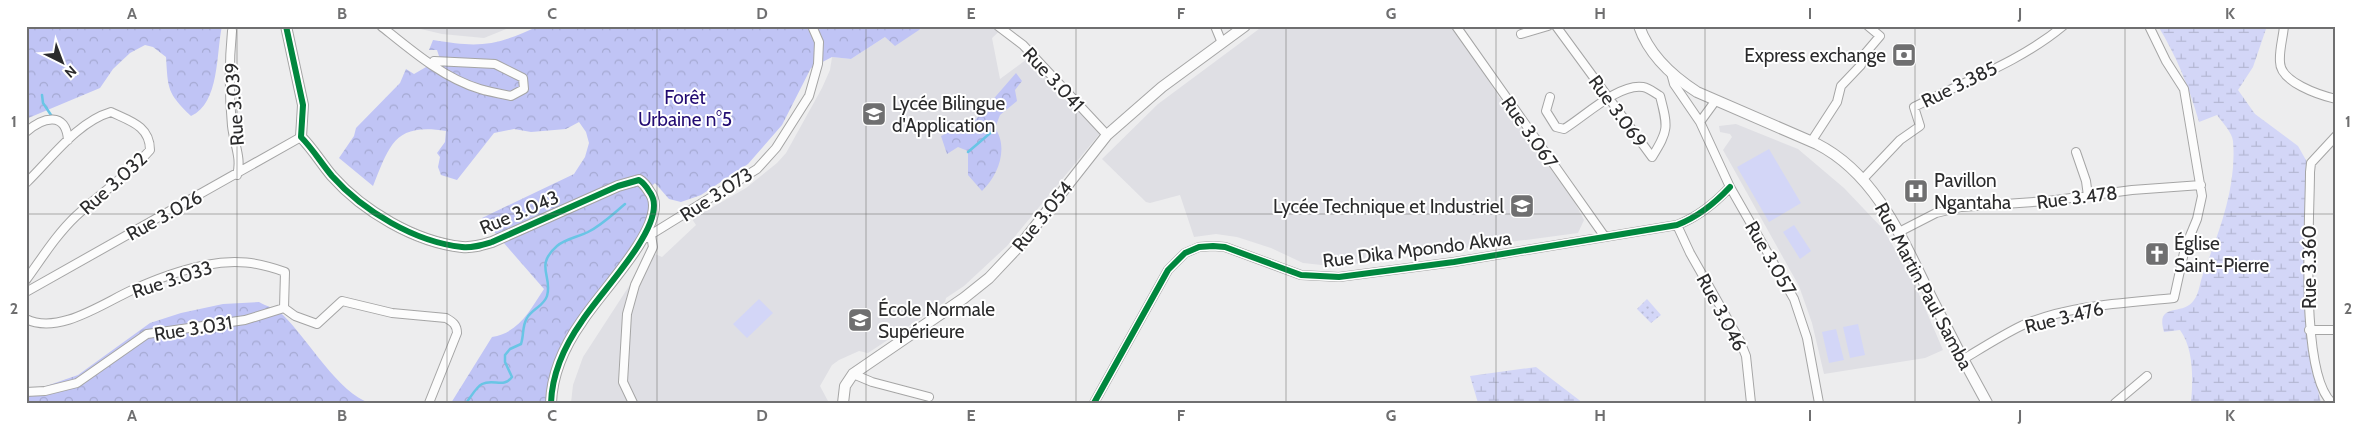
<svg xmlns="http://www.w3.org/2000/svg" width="2362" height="429" font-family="Cabin,sans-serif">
	<defs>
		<pattern id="grass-dots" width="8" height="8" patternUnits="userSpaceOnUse" patternTransform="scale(1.25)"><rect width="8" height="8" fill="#d3d6f7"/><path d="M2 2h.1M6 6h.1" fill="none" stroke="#b5b8d4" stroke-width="1.8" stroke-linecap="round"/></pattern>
		<pattern id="forest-crowns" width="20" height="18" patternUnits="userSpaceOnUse" patternTransform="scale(1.25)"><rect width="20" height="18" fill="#c0c4f5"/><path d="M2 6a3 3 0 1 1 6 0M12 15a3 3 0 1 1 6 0" fill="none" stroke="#a5a9d2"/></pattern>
		<pattern id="wetland-marsh" width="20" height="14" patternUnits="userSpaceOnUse" patternTransform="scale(1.25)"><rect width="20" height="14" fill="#d3d6f7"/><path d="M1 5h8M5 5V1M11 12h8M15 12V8" fill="none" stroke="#b5b8d4"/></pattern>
	</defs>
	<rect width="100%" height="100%" fill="#ededee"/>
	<!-- built -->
	<path fill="#dfdfe4" d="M 408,26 L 514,26 L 484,38 L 442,34 Z
		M 925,26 L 1005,26 L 992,38 L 1000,79 L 1031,56 L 1102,131 L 1007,246 L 964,286 L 946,298 L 945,302 L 868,353 L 859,351 L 839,360 L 832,365 L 820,386 L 829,403 L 571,403 L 573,385 L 583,357 L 633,280 L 655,254 L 662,257 L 696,225 L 692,219 L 746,188 L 777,163 L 786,153 L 822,88 L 830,70 L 832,57 L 851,59 L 885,37 L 922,29 Z
		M 1263,26 L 1454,26 L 1499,97 L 1575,203 L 1584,220 L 1578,233 L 1419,254 L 1375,259 L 1366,254 L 1364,263 L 1331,266 L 1303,263 L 1271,248 L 1237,237 L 1216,234 L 1194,237 L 1180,195 L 1150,203 L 1146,202 L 1102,159 L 1158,104 Z
		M 1736,124 L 1798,149 L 1844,188 L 1883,229 L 1912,278 L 1943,350 L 1925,358 L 1824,374 L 1812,323 L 1799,286 L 1723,150 L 1732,137 L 1730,134 L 1720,132 L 1719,126 Z"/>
	<!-- grass -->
	<path fill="url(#grass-dots)" d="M 1647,299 L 1661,315 L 1651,323 L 1637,309 Z"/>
	<!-- forest -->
	<path fill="url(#forest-crowns)" d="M 26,26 L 222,26 C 216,53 220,103 191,116 C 167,93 168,89 166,57 L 153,47 L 145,45 L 130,53 L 113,69 L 100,88 L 26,119 Z
		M 539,26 L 925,26 L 895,46 L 885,37 L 851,59 L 832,57 L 811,68 L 782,125 L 748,164 L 701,195 L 681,202 L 669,199 L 655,183 L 648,189 L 652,216 L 567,347 L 552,403 L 451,403 L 492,337 C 520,332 529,311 544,289 L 482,218 L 574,174 L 585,157 L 589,143 L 586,132 L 579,122 L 566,129 L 531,132 L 514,129 L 494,133 L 457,180 L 441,175 L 438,167 L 440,157 L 437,153 L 445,142 L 446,131 C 394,123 390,145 373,186 L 339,158 L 354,136 L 356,128 L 400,83 L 406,69 L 414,74 L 440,59 L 437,50 L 429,50 L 433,40 C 480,48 495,46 539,26 Z
		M 1016,73 L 1022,81 L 1015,90 L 1017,101 L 1000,115 L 995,128 C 1009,148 998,176 982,191 L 968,175 L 968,151 L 958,147 L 947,154 L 941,136 L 976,119 Z
		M 259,302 C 266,306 277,309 283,315 C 307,338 339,394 370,403 L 26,403 L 26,393 L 78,375 L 150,323 L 181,313 L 223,304 Z"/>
	<!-- wetland -->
	<path fill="url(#wetland-marsh)" d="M 2158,26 L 2267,26 L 2253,67 L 2238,90 L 2255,114 L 2298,146 L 2307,162 L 2309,190 L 2307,343 L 2321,403 L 2191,403 C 2193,380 2194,349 2180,330 L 2164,332 C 2155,301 2183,317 2194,300 C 2199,294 2200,282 2203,274 C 2219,232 2237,187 2233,141 C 2232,132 2222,122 2217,115 L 2199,122 C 2189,87 2177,57 2158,26 Z
		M 1536,367 L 1583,403 L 1478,403 L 1470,376 Z"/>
	<!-- pitch -->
	<path fill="#d3d6f7" d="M 1769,149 L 1801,203 L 1769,222 L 1737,167 Z
		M 1794,225 L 1811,251 L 1800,259 L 1783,232 Z
		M 759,299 L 773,313 L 747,338 L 733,324 Z
		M 1858,324 L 1865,355 L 1850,358 L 1843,327 Z
		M 1836,329 L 1844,360 L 1829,363 L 1822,332 Z"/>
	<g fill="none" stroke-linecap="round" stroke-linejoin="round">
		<!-- stream -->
		<path stroke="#69c5e5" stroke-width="2.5" d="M 42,95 L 43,103 L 53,118
			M 968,152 L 995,129
			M 466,403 C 471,397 476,387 482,384 C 494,378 503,389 512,377 L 505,362 L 505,355 L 510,349 L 521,344 C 524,335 522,326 527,318 C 532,309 544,306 547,296 C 553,276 534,266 557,246 C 565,239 578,237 588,232 C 602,225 613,214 625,204"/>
		<defs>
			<path id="street" d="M 381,26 C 411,50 443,78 480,89 C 490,92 501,94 511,96 L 524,89 L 523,78 L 495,64 L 434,61
				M 998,26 L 1023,45 L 1107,135
				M 1215,26 L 1222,43
				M 1456,26 L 1605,237
				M 2284,26 C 2283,38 2279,50 2280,62 C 2280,82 2319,95 2336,99
				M 232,31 C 229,62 229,94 232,126 C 234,144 242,158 237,175
				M 1521,34 L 1548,26
				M 1671,73 L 1674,84 L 1700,122 L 1730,187 L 1794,299 L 1807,338 L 1819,403
				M 1550,97 L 1546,111 L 1556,127 L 1564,129 C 1584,117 1619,83 1643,87 C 1649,88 1655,93 1660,96 C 1668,127 1669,130 1652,157 L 1556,26
				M 1700,122 L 1716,100
				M 26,132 C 43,117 66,111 68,140
				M 1811,142 L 1837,102 L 1841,86 L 1861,65 L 1863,56 L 1880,36 L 1868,26
				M 2076,152 L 2086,181 L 2088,196
				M 1863,179 L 1900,140 L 1920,126 L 1914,107 C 1963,82 2020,62 2063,26
				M 26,183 C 51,159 77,122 111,112 C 130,121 150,126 150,150 C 128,175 100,194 76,216 C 56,235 42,258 26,280
				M 1677,225 L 1690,253 L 1740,341 L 1746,356 L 1751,403
				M 1899,232 L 1936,213 L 1961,207 L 2048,201 L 2132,190 L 2201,185
				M 642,240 L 757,169 L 776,148 L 809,96 L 818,64 L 819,42 L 812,26
				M 26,292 L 301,137
				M 26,319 C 58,335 102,304 130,291 C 154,280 181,270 206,265 C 235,259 258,262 285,272 L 284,308 L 295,316 L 317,324 L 342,301 L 392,313 L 446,318 C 453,322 457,325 457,333 L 429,403
				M 2309,330 L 2336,330
				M 1962,360 C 1982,348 2002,335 2023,325 C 2069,305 2124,303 2174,298 L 2185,248 L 2197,219 L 2202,196 L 2184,89 L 2166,61 L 2149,26
				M 853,374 L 872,382 L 929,397
				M 26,392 L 45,391 L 77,383 L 147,334 L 245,320 L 284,308
				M 633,403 L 623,382 L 627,314 L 635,285 L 653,247 L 651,235
				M 1094,403 L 1168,270 L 1185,253 L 1199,247 L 1213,246 L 1225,247 L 1301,275 L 1339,277 L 1454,262 L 1677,225 C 1698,217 1715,203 1730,187
				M 2115,403 L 2147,376
				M 2332,403 C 2299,373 2310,219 2310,172 L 2311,163 L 2336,136"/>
			<path id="secondary" d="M 286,26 L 303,105 L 301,137 C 313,149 321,163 332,176 C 363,211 415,242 462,247 C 473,248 482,245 492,242 L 618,186 L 639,180 C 644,183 646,186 649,191 C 652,195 654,200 654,205 C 655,237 600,293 582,321 C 565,345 552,373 551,403
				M 1639,26 C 1649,55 1672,76 1697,92 L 1817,144 C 1878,175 1904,243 1933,301 C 1950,335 1968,369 1987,403
				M 843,403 L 845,386 L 853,374 L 964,298 L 989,278 L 1022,243 L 1107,135 L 1162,87 L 1245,26"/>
		</defs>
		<!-- street casing -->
		<use href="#street" stroke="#a5a5a5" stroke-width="10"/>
		<!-- secondary casing -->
		<use href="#secondary" stroke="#a5a5a5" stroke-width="12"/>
		<!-- street -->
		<use href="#street" stroke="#fcfcfc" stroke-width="8"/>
		<!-- secondary -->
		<use href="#secondary" stroke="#fcfcfc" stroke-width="10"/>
		<defs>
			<path id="cycleway" d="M 286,26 L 303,105 L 301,137 C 313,149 321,163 332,176 C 363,211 415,242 462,247 C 473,248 482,245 492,242 L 618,186 L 639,180 C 644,183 646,186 649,191 C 652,195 654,200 654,205 C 655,237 600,293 582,321 C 565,345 552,373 551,403
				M 1094,403 L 1168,270 L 1185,253 L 1199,247 L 1213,246 L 1225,247 L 1301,275 L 1339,277 L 1454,262 L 1677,225 C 1698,217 1715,203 1730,187"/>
		</defs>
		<!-- cycleway casing -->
		<use href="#cycleway" stroke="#fff" stroke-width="9"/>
		<!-- cycleway -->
		<use href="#cycleway" stroke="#00873e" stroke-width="6"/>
	</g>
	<!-- grid -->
	<path fill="none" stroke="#6f6f70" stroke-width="1" stroke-opacity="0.55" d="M 237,26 L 237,403M 447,26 L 447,403M 657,26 L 657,403M 866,26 L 866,403M 1076,26 L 1076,403M 1286,26 L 1286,403M 1496,26 L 1496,403M 1705,26 L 1705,403M 1915,26 L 1915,403M 2125,26 L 2125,403M 26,214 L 2336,214"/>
	<!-- icons -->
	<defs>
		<symbol id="bank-square" viewBox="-11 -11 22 22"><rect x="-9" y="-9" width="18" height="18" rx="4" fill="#6f6f70" stroke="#fff"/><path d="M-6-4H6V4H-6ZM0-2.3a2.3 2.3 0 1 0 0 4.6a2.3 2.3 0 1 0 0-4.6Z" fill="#fff"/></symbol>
		<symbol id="school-square" viewBox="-11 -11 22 22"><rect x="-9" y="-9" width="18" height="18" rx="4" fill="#6f6f70" stroke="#fff"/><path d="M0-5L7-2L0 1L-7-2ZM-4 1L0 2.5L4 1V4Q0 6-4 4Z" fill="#fff"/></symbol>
		<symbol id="hospital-square" viewBox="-11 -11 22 22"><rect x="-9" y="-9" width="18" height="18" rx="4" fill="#6f6f70" stroke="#fff"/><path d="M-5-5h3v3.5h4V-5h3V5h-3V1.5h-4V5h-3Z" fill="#fff"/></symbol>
		<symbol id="church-square" viewBox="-11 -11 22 22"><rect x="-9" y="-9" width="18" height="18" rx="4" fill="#6f6f70" stroke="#fff"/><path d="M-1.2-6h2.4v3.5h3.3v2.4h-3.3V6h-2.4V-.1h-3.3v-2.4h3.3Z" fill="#fff"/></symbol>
		<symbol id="university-square" viewBox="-11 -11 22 22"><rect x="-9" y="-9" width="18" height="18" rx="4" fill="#6f6f70" stroke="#fff"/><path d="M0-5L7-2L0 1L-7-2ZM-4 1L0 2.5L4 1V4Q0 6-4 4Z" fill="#fff"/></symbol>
	</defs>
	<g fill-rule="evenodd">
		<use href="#bank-square" x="1890" y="41" width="28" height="28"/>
		<use href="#school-square" x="860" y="100" width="28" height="28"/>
		<use href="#hospital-square" x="1902" y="177" width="28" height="28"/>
		<use href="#school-square" x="1508" y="192" width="28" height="28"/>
		<use href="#church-square" x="2143" y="240" width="28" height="28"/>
		<use href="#university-square" x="846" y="306" width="28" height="28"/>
	</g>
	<g text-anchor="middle" stroke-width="4" stroke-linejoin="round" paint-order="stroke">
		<!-- poi labels -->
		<g font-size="19" fill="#2b2b2c" stroke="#fff" text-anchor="start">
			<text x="1886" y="62" text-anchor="end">Express exchange</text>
			<text x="892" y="110">Lycée Bilingue<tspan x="892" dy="22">d'Application</tspan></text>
			<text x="1934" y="187">Pavillon<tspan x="1934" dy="22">Ngantaha</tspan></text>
			<text x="1504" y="213" text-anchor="end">Lycée Technique et Industriel</text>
			<text x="2174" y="250">Église<tspan x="2174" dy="22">Saint-Pierre</tspan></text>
			<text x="878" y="316">École Normale<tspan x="878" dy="22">Supérieure</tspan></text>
		</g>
		<!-- street labels -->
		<g font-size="19" fill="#2b2b2c" stroke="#fff">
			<text transform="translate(1054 79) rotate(47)" y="7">Rue 3.041</text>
			<text transform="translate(1959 84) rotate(-26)" y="7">Rue 3.385</text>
			<text transform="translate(234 104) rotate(-94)" y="7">Rue 3.039</text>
			<text transform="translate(1618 111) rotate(54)" y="7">Rue 3.069</text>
			<text transform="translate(1530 132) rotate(55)" y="7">Rue 3.067</text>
			<text transform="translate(113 183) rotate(-42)" y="7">Rue 3.032</text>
			<text transform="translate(716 194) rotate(-33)" y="7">Rue 3.073</text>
			<text transform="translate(2077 197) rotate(-7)" y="7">Rue 3.478</text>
			<text transform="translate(519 212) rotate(-23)" y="7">Rue 3.043</text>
			<text transform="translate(164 215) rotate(-29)" y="7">Rue 3.026</text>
			<text transform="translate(1042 216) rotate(-51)" y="7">Rue 3.054</text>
			<text transform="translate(1417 249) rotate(-7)" y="7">Rue Dika Mpondo Akwa</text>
			<text transform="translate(1771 258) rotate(60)" y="7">Rue 3.057</text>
			<text transform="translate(2309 267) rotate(-90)" y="7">Rue 3.360</text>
			<text transform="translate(172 279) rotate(-18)" y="7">Rue 3.033</text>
			<text transform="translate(1924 286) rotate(62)" y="7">Rue Martin Paul Samba</text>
			<text transform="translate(1722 312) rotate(62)" y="7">Rue 3.046</text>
			<text transform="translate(2064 317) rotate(-14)" y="7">Rue 3.476</text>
			<text transform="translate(193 328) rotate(-9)" y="7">Rue 3.031</text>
		</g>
		<!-- park labels -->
		<g font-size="19" fill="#220b72" stroke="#fff">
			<text x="685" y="104">Forêt<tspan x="685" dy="22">Urbaine n°5</tspan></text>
		</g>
	</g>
	<!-- border -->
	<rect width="2362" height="429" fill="none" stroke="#ffffff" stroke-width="55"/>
	<!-- north arrow -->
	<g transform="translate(62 62) rotate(138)" stroke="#ffffff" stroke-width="4" paint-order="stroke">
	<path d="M0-4L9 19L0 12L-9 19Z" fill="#2b2b2c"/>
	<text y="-8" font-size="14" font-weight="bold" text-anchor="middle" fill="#2b2b2c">N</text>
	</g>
	<rect x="28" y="28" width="2306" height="374" fill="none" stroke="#6f6f70" stroke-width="2"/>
	<g font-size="16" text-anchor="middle" font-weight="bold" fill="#6f6f70">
		<text x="132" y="19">A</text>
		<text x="342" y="19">B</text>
		<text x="552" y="19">C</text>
		<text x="762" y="19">D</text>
		<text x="971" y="19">E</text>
		<text x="1181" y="19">F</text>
		<text x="1391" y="19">G</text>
		<text x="1600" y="19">H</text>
		<text x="1810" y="19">I</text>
		<text x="2020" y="19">J</text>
		<text x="2230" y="19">K</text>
		<text x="14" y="127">1</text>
		<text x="2348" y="127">1</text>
		<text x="14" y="314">2</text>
		<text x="2348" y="314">2</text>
		<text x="132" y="421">A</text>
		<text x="342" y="421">B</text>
		<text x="552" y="421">C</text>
		<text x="762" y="421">D</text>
		<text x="971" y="421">E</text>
		<text x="1181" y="421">F</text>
		<text x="1391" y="421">G</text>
		<text x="1600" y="421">H</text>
		<text x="1810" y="421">I</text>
		<text x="2020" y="421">J</text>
		<text x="2230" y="421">K</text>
	</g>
</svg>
